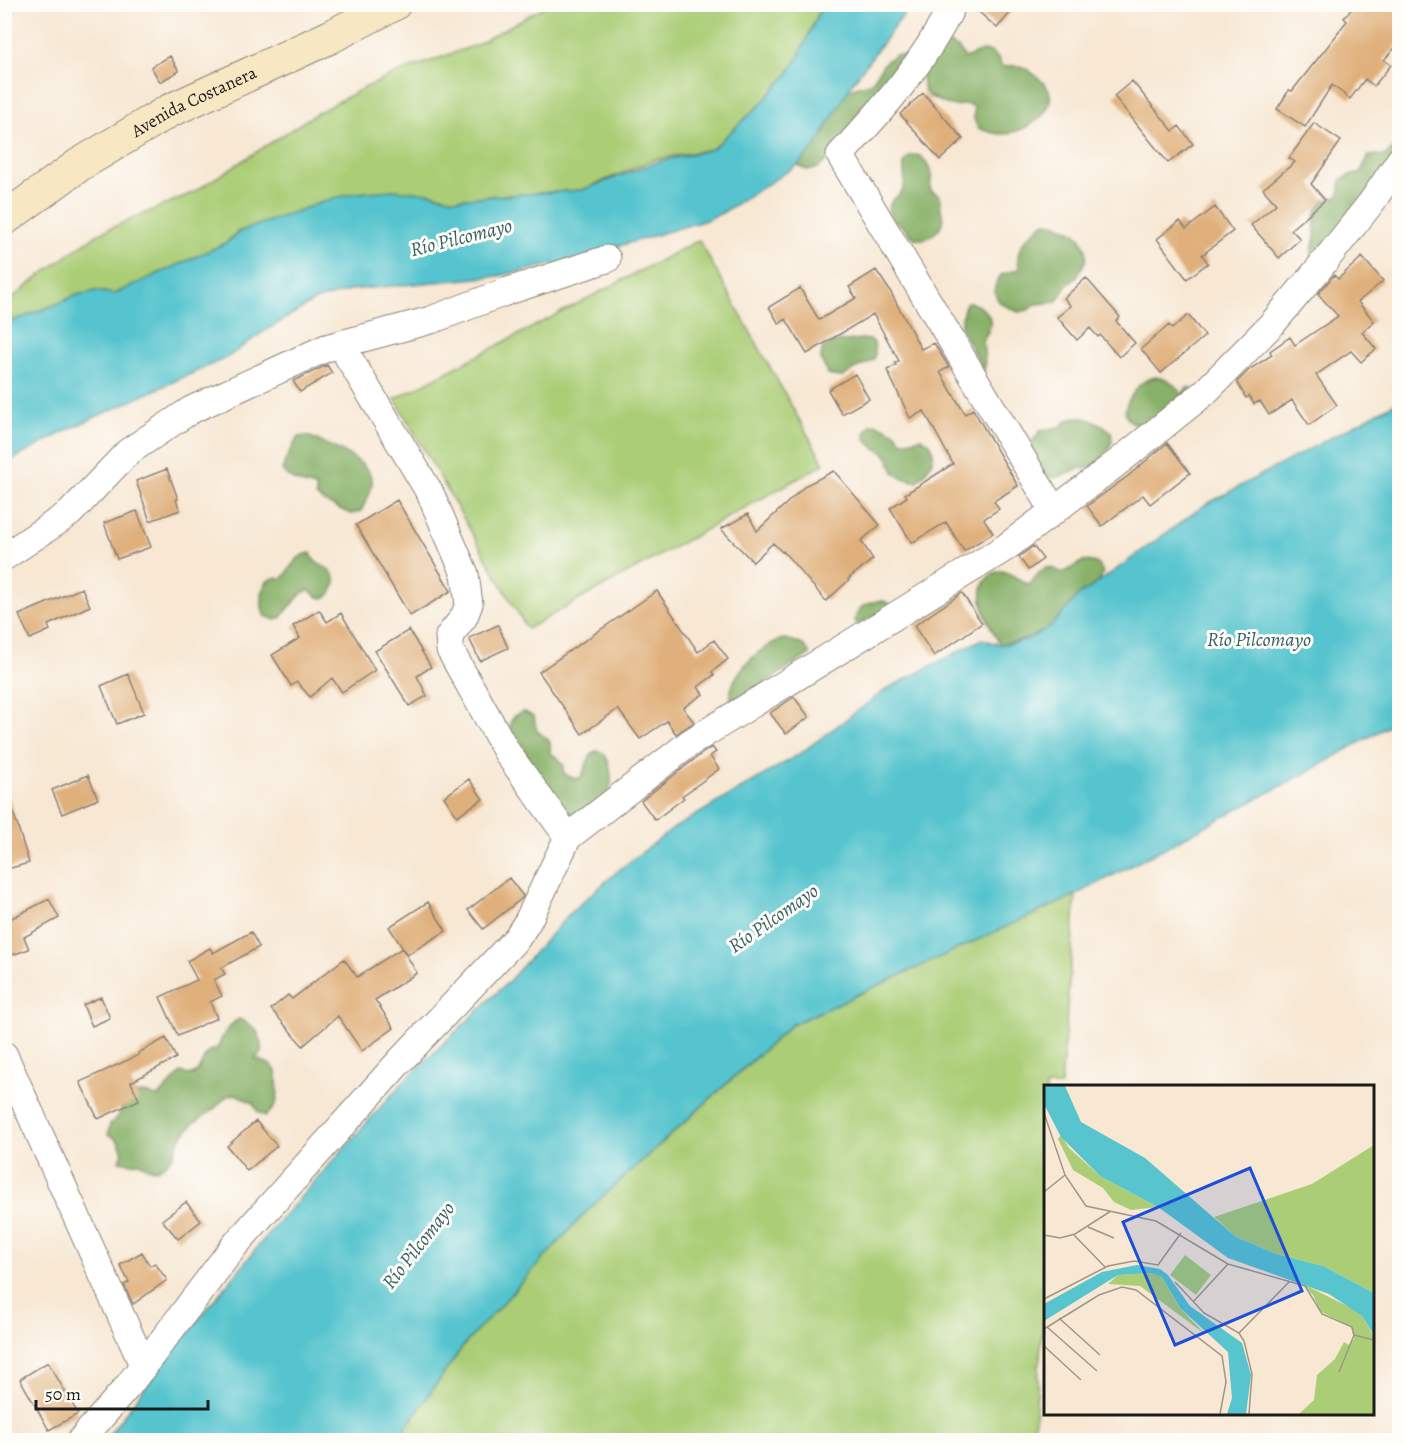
<svg xmlns="http://www.w3.org/2000/svg" width="1404" height="1445" font-family="Alegreya,serif">
	<rect width="100%" height="100%" fill="#fdfcf7"/>
	<filter id="ink" filterUnits="userSpaceOnUse"><feTurbulence type="fractalNoise" baseFrequency=".0167" numOctaves="2"/><feDisplacementMap in="SourceGraphic" scale="12" xChannelSelector="R" yChannelSelector="G"/><feConvolveMatrix kernelMatrix="1 2 1 2 8 2 1 2 1" color-interpolation-filters="sRGB"/></filter>
	<filter id="wash" filterUnits="userSpaceOnUse"><feTurbulence type="fractalNoise" baseFrequency=".008" numOctaves="4" result="noise"/><feDisplacementMap in="SourceGraphic" scale="24" xChannelSelector="R" yChannelSelector="G"/><feGaussianBlur stdDeviation="1.35" result="paint"/><feColorMatrix in="noise" values="0 0 0 0 0 0 0 0 0 0 0 0 0 0 0 0 0 1.4 0 .05"/><feComposite in="paint" operator="in"/></filter>
	<g filter="url(#wash)">
		<rect width="100%" height="100%" fill="#f7e7d3"/>
		<!-- green -->
		<path fill="#aacd76" stroke="#637449" stroke-width="1.5" d="M 547,5 L 822,5 L 798,58 L 787,75 L 761,104 L 712,149 L 653,160 L 582,190 L 454,199 L 430,193 L 241,231 L 238,231 L 226,243 L 114,294 L 96,291 L 77,295 L 57,304 L 5,324 L 4,305 L 37,278 L 83,244 L 102,232 L 194,192 L 317,113 L 356,92 L 397,73 L 476,45 Z
			M 699,240 L 824,464 L 527,629 L 395,399 Z
			M 1076,895 L 1061,1086 L 1046,1086 L 1046,1285 L 1033,1440 L 397,1440 L 464,1345 L 588,1210 L 791,1025 Z"/>
		<!-- forest -->
		<path fill="#87b067" stroke="#526642" stroke-width="1.5" d="M 950,44 L 959,49 L 965,58 L 982,51 L 991,52 L 998,58 L 1002,67 C 1019,64 1023,65 1036,76 C 1042,81 1048,86 1050,94 C 1053,117 1020,134 1001,134 C 992,133 986,131 978,128 L 974,119 L 974,106 L 965,104 L 956,106 L 946,104 L 928,96 L 923,88 L 922,68 L 940,45 Z
			M 895,55 L 900,55 L 906,57 L 840,148 L 818,168 L 807,170 L 796,164 L 820,136 L 824,134 C 837,103 835,89 871,83 L 885,62 Z
			M 1399,139 L 1399,170 L 1312,258 C 1311,251 1313,245 1315,238 C 1316,230 1313,221 1316,212 C 1318,207 1322,205 1325,200 L 1335,198 L 1339,195 L 1341,180 L 1349,175 L 1359,174 L 1369,156 L 1378,155 L 1383,156 C 1391,153 1396,146 1399,139 Z
			M 917,155 L 922,157 C 926,162 931,169 931,176 C 932,182 929,184 931,191 L 940,196 C 942,201 940,204 941,210 C 942,213 943,215 943,219 C 943,230 925,243 915,238 C 910,236 908,231 904,228 C 895,219 895,225 888,211 C 890,207 890,201 895,198 C 899,194 902,194 904,187 C 908,175 895,157 917,155 Z
			M 1045,222 L 1054,223 L 1074,232 L 1081,239 L 1086,249 L 1086,259 L 1077,277 L 1067,285 L 1056,302 L 1036,304 L 1028,310 L 1018,312 L 999,302 L 994,292 L 996,283 L 1001,275 L 1019,269 C 1019,265 1018,262 1018,258 C 1018,243 1034,230 1045,222 Z
			M 970,302 C 989,310 998,321 983,339 L 985,366 L 984,371 L 960,328 L 964,308 L 966,303 Z
			M 861,339 L 871,340 L 874,343 L 875,354 L 874,359 L 870,362 L 856,368 L 843,377 L 832,376 L 828,374 L 821,360 L 822,349 C 833,339 847,342 861,339 Z
			M 1156,377 C 1166,378 1179,385 1181,396 L 1187,388 L 1192,388 L 1147,426 C 1128,424 1119,416 1130,398 C 1137,387 1143,379 1156,377 Z
			M 1076,417 C 1090,417 1101,423 1112,432 L 1112,442 L 1102,459 L 1094,465 L 1085,469 L 1079,468 L 1061,476 L 1051,478 L 1033,469 L 1024,453 L 1040,431 L 1060,427 L 1067,421 Z
			M 877,424 L 896,433 L 902,442 L 921,438 L 930,443 C 939,457 927,471 917,482 C 911,480 904,480 899,476 C 890,471 892,462 887,456 C 879,447 866,448 865,433 L 871,425 Z
			M 308,436 C 326,445 375,460 372,485 C 371,494 365,503 361,511 L 351,514 L 324,502 L 316,496 L 316,487 C 303,484 290,481 282,470 L 285,461 L 298,437 Z
			M 311,553 C 313,567 329,564 334,576 C 338,584 331,598 322,598 C 317,598 312,593 309,590 L 302,593 L 280,618 L 275,620 L 265,616 C 260,607 260,584 271,579 C 274,578 279,578 282,579 C 292,568 294,555 311,553 Z
			M 1084,561 C 1096,562 1099,562 1103,573 L 1099,582 L 1079,595 L 1052,625 C 1033,638 1023,641 1000,644 C 991,629 974,599 985,581 C 989,576 994,571 1001,571 C 1011,572 1019,580 1027,584 C 1036,581 1037,572 1045,568 C 1053,565 1056,572 1063,572 C 1068,572 1078,563 1084,561 Z
			M 878,601 L 884,601 L 893,606 L 857,625 L 855,620 C 857,607 866,603 878,601 Z
			M 784,639 C 795,641 805,643 810,654 L 733,704 C 720,682 763,642 784,639 Z
			M 521,712 L 525,712 L 534,717 C 535,721 535,724 536,728 C 540,739 553,733 550,753 L 558,758 L 564,766 L 563,771 L 566,775 L 576,779 L 581,777 C 587,768 586,758 595,751 C 600,751 600,751 604,754 C 611,761 614,787 607,795 C 601,803 590,810 582,818 L 568,811 L 563,811 L 557,803 L 553,794 L 540,784 L 526,761 L 524,747 C 510,738 502,722 521,712 Z
			M 239,1019 C 258,1027 260,1034 262,1053 L 255,1059 C 260,1061 269,1062 273,1067 C 277,1070 277,1077 277,1081 C 279,1096 278,1108 265,1116 L 258,1112 L 253,1103 L 236,1094 L 227,1096 L 212,1111 L 195,1122 L 181,1137 L 173,1155 L 166,1163 L 157,1169 L 147,1168 L 139,1162 L 130,1163 L 119,1161 L 123,1153 C 119,1141 119,1140 108,1134 L 110,1124 C 119,1119 122,1110 123,1101 C 130,1095 140,1092 148,1094 C 158,1097 148,1097 159,1096 L 182,1072 C 200,1084 200,1058 209,1051 C 212,1049 216,1049 218,1047 C 222,1037 229,1024 239,1019 Z"/>
		<!-- water -->
		<path fill="#57c4ce" stroke="#3a7075" stroke-width="1.5" d="M 822,5 L 909,5 L 904,14 L 853,82 L 815,147 L 799,164 L 722,213 L 703,221 L 565,262 L 498,276 L 351,290 L 314,301 L 260,334 L 228,357 L 67,430 L 5,464 L 5,324 L 57,304 L 77,295 L 96,291 L 114,294 L 226,243 L 241,231 L 334,198 L 356,193 L 393,190 L 430,193 L 454,199 L 582,190 L 657,162 L 712,149 L 761,104 L 787,75 L 798,58 Z
			M 1399,401 L 1399,720 L 1315,768 L 1076,895 L 791,1025 L 588,1210 L 464,1345 L 397,1440 L 105,1440 L 176,1347 L 274,1227 L 402,1083 L 508,982 L 571,912 L 620,869 L 674,828 L 798,755 L 887,689 L 982,639 C 988,641 995,644 1001,644 C 1020,645 1037,635 1052,625 L 1079,595 L 1099,582 L 1205,505 Z"/>
		<g id="blocks">
			<!-- building -->
			<path fill="#e0b07c" d="M 970,4 L 1018,4 L 997,28 Z
				M 1356,4 L 1390,4 L 1400,13 L 1400,42 L 1384,60 L 1391,65 L 1374,86 L 1365,79 L 1350,99 L 1332,85 L 1305,127 L 1277,109 L 1289,90 L 1292,91 L 1339,32 L 1338,32 L 1347,21 L 1344,18 Z
				M 170,56 L 179,71 L 160,82 L 151,67 Z
				M 1132,81 L 1173,131 L 1179,126 L 1193,144 L 1168,163 L 1114,96 Z
				M 923,93 L 963,139 L 940,160 L 900,114 Z
				M 1314,123 L 1341,141 L 1311,184 L 1325,200 L 1291,229 L 1300,239 L 1279,258 L 1251,225 L 1276,204 L 1263,189 L 1295,162 L 1289,158 Z
				M 1215,207 L 1233,231 L 1202,255 L 1208,263 L 1187,279 L 1157,239 L 1180,221 L 1186,229 Z
				M 1362,257 L 1383,281 L 1358,302 L 1374,321 L 1362,332 L 1376,349 L 1361,362 L 1351,351 L 1316,375 L 1337,405 L 1309,425 L 1292,400 L 1269,415 L 1260,401 L 1254,404 L 1249,396 L 1246,398 L 1237,382 L 1250,369 L 1272,355 L 1270,351 L 1290,337 L 1295,345 L 1338,316 L 1318,294 L 1334,275 L 1338,279 Z
				M 876,270 L 890,291 L 921,349 L 934,343 L 949,367 L 940,372 L 965,414 L 973,409 L 1018,486 L 994,501 L 999,509 L 984,519 L 993,533 L 964,551 L 946,522 L 912,543 L 890,508 L 907,497 L 905,494 L 953,464 L 924,411 L 910,418 L 887,370 L 896,365 L 895,363 L 899,361 L 873,314 L 807,354 L 786,319 L 779,324 L 769,307 L 800,288 L 819,320 L 856,298 L 849,287 Z
				M 1086,278 L 1120,317 L 1116,321 L 1135,343 L 1119,357 L 1100,335 L 1098,337 L 1090,328 L 1077,340 L 1057,317 L 1071,306 L 1064,298 Z
				M 1188,315 L 1205,336 L 1161,373 L 1141,349 L 1169,325 L 1172,329 Z
				M 327,365 L 332,373 L 300,392 L 293,381 Z
				M 855,374 L 869,399 L 842,414 L 828,390 Z
				M 1167,443 L 1190,473 L 1150,504 L 1143,495 L 1102,526 L 1087,506 L 1128,476 Z
				M 167,469 L 178,499 L 176,500 L 180,510 L 150,521 L 136,481 Z
				M 834,471 L 880,525 L 861,541 L 873,559 L 848,579 L 849,580 L 826,601 L 783,551 L 782,552 L 773,543 L 753,562 L 721,529 L 748,514 L 757,531 L 806,485 Z
				M 397,500 L 451,591 L 410,616 L 356,525 Z
				M 137,511 L 151,547 L 117,559 L 104,523 Z
				M 1033,546 L 1043,559 L 1028,570 L 1019,557 Z
				M 82,588 L 90,606 L 48,625 L 50,630 L 30,639 L 19,615 Z
				M 657,591 L 698,652 L 714,640 L 728,659 L 712,672 L 714,675 L 698,687 L 703,694 L 683,708 L 694,722 L 676,734 L 667,721 L 640,739 L 618,709 L 582,734 L 539,672 Z
				M 962,593 L 982,623 L 934,656 L 914,626 Z
				M 319,610 L 327,622 L 341,613 L 375,670 L 342,692 L 332,678 L 310,697 L 297,682 L 291,686 L 272,655 L 300,638 L 293,626 Z
				M 498,625 L 508,648 L 480,661 L 469,638 Z
				M 409,630 L 431,667 L 417,676 L 427,696 L 409,706 L 375,651 Z
				M 128,674 L 144,713 L 117,724 L 101,686 Z
				M 794,697 L 809,717 L 786,734 L 770,713 Z
				M 712,747 L 716,752 L 710,756 L 719,769 L 682,796 L 684,798 L 655,820 L 641,801 L 700,755 Z
				M 88,775 L 98,799 L 62,814 L 52,790 Z
				M 469,779 L 483,799 L 457,816 L 444,797 Z
				M 9,798 L 29,863 L 4,870 L 4,799 Z
				M 509,878 L 523,896 L 521,899 L 483,929 L 468,910 Z
				M 49,899 L 59,918 L 24,937 L 29,949 L 4,958 L 4,922 Z
				M 428,902 L 446,931 L 407,955 L 389,927 Z
				M 251,932 L 259,947 L 221,968 L 225,974 L 214,980 L 222,996 L 210,1002 L 217,1018 L 178,1036 L 160,997 L 197,980 L 187,961 L 210,948 L 213,953 Z
				M 402,948 L 417,973 L 375,1000 L 394,1028 L 362,1051 L 338,1016 L 303,1046 L 271,1009 L 288,995 L 292,999 L 344,959 L 357,977 Z
				M 101,997 L 110,1018 L 92,1026 L 83,1005 Z
				M 166,1038 L 176,1058 L 131,1082 L 139,1100 L 98,1119 L 80,1082 L 139,1055 L 138,1053 Z
				M 256,1121 L 277,1146 L 247,1171 L 227,1146 Z
				M 186,1202 L 201,1221 L 178,1239 L 162,1220 Z
				M 142,1252 L 150,1266 L 155,1263 L 167,1280 L 133,1304 L 124,1285 L 129,1282 L 120,1265 Z
				M 48,1362 L 78,1414 L 49,1430 L 20,1379 Z"/>
		</g>
	</g>
	<g filter="url(#ink)">
		<use href="#blocks" fill-opacity="0" stroke="#8a8278" stroke-width="1.5"/>
		<g fill="none" stroke-linecap="round" stroke-linejoin="round">
			<defs>
				<path id="street" d="M 953,4 C 925,62 883,109 840,155 L 1054,511
					M 341,345 L 430,493 L 465,574 L 469,604 L 464,617 L 449,636 L 450,650 L 508,754 L 568,837
					M 4,557 L 70,513 L 128,452 L 191,410 L 326,348 L 431,320 L 508,291 L 607,259
					M 4,1055 L 144,1367
					M 81,1440 L 128,1386 L 235,1245 L 400,1061 L 517,938 L 528,921 L 568,837 L 691,742 L 1005,548 L 1122,459 L 1204,393 L 1272,324 L 1317,271 L 1371,203 L 1400,160"/>
				<g id="secondary">
					<path id="s1" d="M 4,219 L 79,165 L 169,111 L 330,37 L 394,4"/>
				</g>
			</defs>
			<!-- street casing -->
			<use href="#street" stroke="#8a8278" stroke-width="29"/>
			<!-- secondary casing -->
			<use href="#secondary" stroke="#8a8278" stroke-width="35"/>
			<!-- street -->
			<use href="#street" stroke="#fff" stroke-width="27"/>
			<!-- secondary -->
			<use href="#secondary" stroke="#f7e8c3" stroke-width="33"/>
		</g>
	</g>
	<g text-anchor="middle" stroke-width="6" stroke-linejoin="round" paint-order="stroke">
		<!-- street labels -->
		<g font-size="18" fill="#1c1c1c" stroke="#fdfcf7">
			<text dy="6" stroke="none"><textPath href="#s1" startOffset="224">Avenida Costanera</textPath></text>
		</g>
		<!-- water labels -->
		<g font-size="20" font-style="italic" fill="#345f63" stroke="#fdfcf7">
			<text transform="translate(461 237) rotate(-14)" y="7">Río Pilcomayo</text>
			<text x="1259" y="646">Río Pilcomayo</text>
			<text transform="translate(773 918) rotate(-35)" y="7">Río Pilcomayo</text>
			<text transform="translate(418 1245) rotate(-52)" y="7">Río Pilcomayo</text>
		</g>
	</g>
	<!-- overview -->
	<g transform="translate(1044 1085)">
		<rect width="330" height="330" fill="#f7e7d3"/>
		<path d="M 17,50 L 25,63 L 56,91 L 114,122 L 87,125 L 70,117 L 59,103 L 29,85 L 14,54 ZM 330,60 L 330,208 L 279,181 L 232,169 L 192,152 L 170,132 L 268,99 ZM 141,170 L 167,190 L 152,210 L 126,190 ZM 107,188 L 118,192 L 135,222 L 161,249 L 96,201 L 64,199 L 74,190 ZM 257,198 L 305,222 L 318,231 L 330,251 L 330,329 L 255,329 L 270,315 L 273,290 L 291,274 L 300,257 L 305,260 L 310,254 L 307,242 L 276,226 L 269,210 Z" fill="#aacd76"/>
		<path d="M 0,1 L 21,1 L 37,37 L 101,73 L 192,152 L 232,169 L 279,181 L 330,208 L 330,250 L 318,231 L 285,209 L 184,173 L 114,122 L 56,91 L 17,52 L 0,19 ZM 93,180 L 116,184 L 124,190 L 146,221 L 198,258 L 207,290 L 202,329 L 183,329 L 188,313 L 184,267 L 136,223 L 118,192 L 107,188 L 74,190 L 0,236 L 0,219 L 58,187 Z" fill="#57c4ce"/>
		<path fill="none" stroke="#9f968a" stroke-width="1.5" d="M 0,28 L 21,90 L 42,121 L 112,136 L 184,179 L 261,201 L 278,229 L 308,242 L 310,250 L 295,287M 0,107 L 21,90M 44,142 L 70,153M 0,150 L 16,153 L 31,149 L 67,126M 30,150 L 61,182M 131,197 L 160,228 L 195,248 L 200,256 L 208,289 L 205,329M 0,214 L 64,181 L 90,176 L 114,180 L 137,148M 149,217 L 184,179M 15,233 L 56,270M 3,242 L 53,286M 0,244 L 55,210 L 78,202 L 92,205 L 178,271 L 182,297 L 176,329M 195,248 L 246,196M 310,250 L 330,255M 0,261 L 37,295"/>
		<path fill="#1d4ed8" fill-opacity="0.15" stroke="#1d4ed8" stroke-width="3" d="M 206,83 L 258,206 L 131,260 L 79,137 Z"/>
		<rect width="330" height="330" fill="none" stroke="#1c1c1c" stroke-width="3"/>
	</g>
	<!-- margin -->
	<rect width="1404" height="1445" fill="none" stroke="#fdfcf7" stroke-width="24"/>
	<!-- scale -->
	<path d="M36 1400v9h172v-9" fill="none" stroke="#1c1c1c" stroke-width="3"/>
	<text x="45" y="1400" font-size="18" fill="#1c1c1c" stroke="#fdfcf7" stroke-width="4.5" paint-order="stroke">50 m</text>
</svg>
